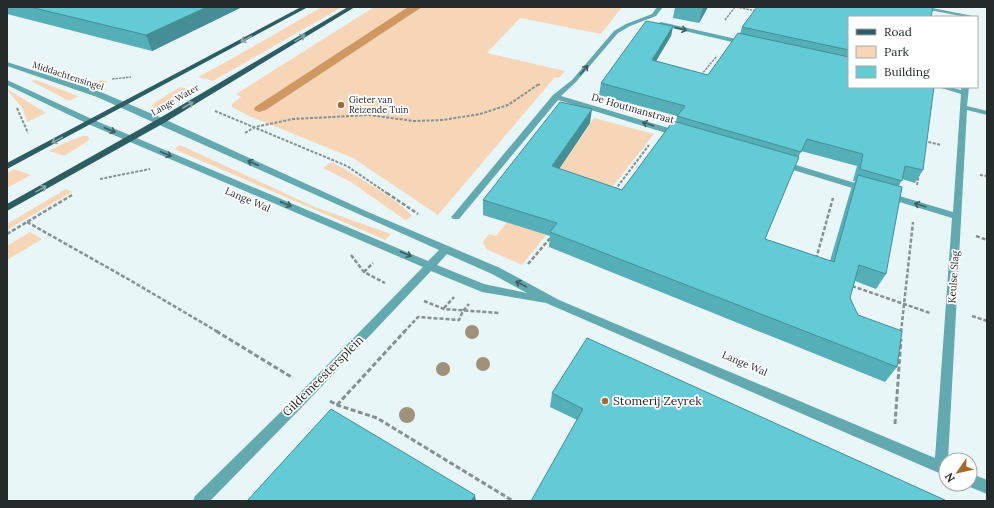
<svg xmlns="http://www.w3.org/2000/svg" width="994" height="508" font-family="Lora,serif">
	<rect width="100%" height="100%" fill="#e9f6f8"/>
	<!-- green -->
	<path fill="#f7d6b8" d="M 322,7 L 342,7 L 213,81 L 198,77 L 233,58 Z
		M 374,7 L 408,7 L 255,107 L 266,110 L 422,7 L 622,7 L 601,34 L 520,18 L 487,53 L 565,71 L 559,78 L 555,77 L 438,215 L 353,158 L 249,116 L 232,107 L 232,104 L 241,97 L 236,94 Z
		M 59,77 L 80,80 L 109,81 L 96,88 L 57,78 Z
		M 36,80 L 78,96 L 79,96 L 69,101 L 31,81 Z
		M 180,87 L 195,91 L 163,107 L 157,109 L 152,107 L 154,103 Z
		M 9,90 L 46,113 L 27,122 L 23,109 L 8,91 Z
		M 594,118 L 654,134 L 613,186 L 588,183 L 522,265 L 486,249 L 483,242 L 489,234 L 496,236 L 507,222 L 520,226 Z
		M 83,136 L 88,136 L 89,139 L 88,141 L 64,156 L 49,151 L 64,143 Z
		M 180,145 L 315,207 L 391,234 L 385,240 L 174,149 Z
		M 331,162 C 345,168 406,205 412,216 L 406,220 L 405,220 L 351,182 L 323,168 Z
		M 14,169 L 31,175 L 7,188 L 7,173 Z
		M 66,189 L 72,192 L 7,230 L 7,224 Z
		M 30,232 L 42,239 L 7,260 L 7,246 Z"/>
	<!-- water -->
	<path fill="#d09761" d="M 408,7 L 422,7 L 266,110 L 259,112 L 254,110 L 255,107 Z"/>
	<g fill="none" stroke-linecap="round" stroke-linejoin="round">
		<!-- path-far3 -->
		<path stroke="#879091" stroke-width="1.5" stroke-dasharray="2.5 1" stroke-linecap="butt" d="M 736,7 L 757,11
			M 725,20 L 735,7
			M 701,75 L 717,56
			M 112,79 L 131,77
			M 538,85 L 540,84"/>
		<!-- path-far2 -->
		<path stroke="#879091" stroke-width="2" stroke-dasharray="3 1.5" stroke-linecap="butt" d="M 17,108 L 28,133
			M 215,111 L 347,166 L 388,194
			M 245,133 L 255,127 L 293,119 L 369,115 L 414,121 L 443,120 L 480,114 L 508,105 L 539,84
			M 924,141 L 941,145
			M 980,175 L 987,176
			M 100,179 L 150,169
			M 917,185 L 919,174
			M 615,190 L 649,145"/>
		<!-- path-far1 -->
		<path stroke="#879091" stroke-width="2.5" stroke-dasharray="4 2" stroke-linecap="butt" d="M 387,193 L 418,214
			M 27,222 L 128,279 L 218,332
			M 7,234 L 72,195
			M 976,236 L 987,240
			M 351,255 L 364,272 L 385,283
			M 816,259 L 833,198
			M 528,264 L 552,236
			M 364,272 L 373,263
			M 852,286 L 930,313
			M 424,301 L 444,309 L 500,313
			M 444,308 L 454,297
			M 972,316 L 987,321
			M 404,332 L 418,317 L 459,320 L 463,311 L 469,304
			M 901,332 L 913,222"/>
		<!-- path -->
		<path stroke="#879091" stroke-width="3" stroke-dasharray="5 2.5" stroke-linecap="butt" d="M 216,331 L 293,378
			M 330,401 L 337,405 L 377,418 L 513,501
			M 337,405 L 405,331
			M 895,424 L 901,339"/>
		<!-- minor -->
		<path fill="#63a9b0" fill-rule="evenodd" d="M 657,7 L 663,7 L 656,16 L 630,26 L 618,33 L 576,82 L 561,96 L 682,132 L 682,136 L 676,136 L 558,100 L 459,219 L 453,219 L 451,217 L 453,215 L 553,95 L 572,80 L 614,31 L 626,24 L 652,14 Z
			M 914,7 L 927,7 L 973,16 L 966,17 Z
			M 661,22 L 745,41 L 748,43 L 745,45 L 659,25 L 659,23 Z
			M 7,62 L 103,93 L 164,119 L 368,212 L 500,268 L 559,300 L 935,458 L 952,218 L 883,197 L 882,195 L 886,192 L 953,212 L 961,94 L 938,87 L 950,87 L 961,90 L 961,87 L 969,87 L 967,106 L 987,111 L 987,115 L 967,110 L 948,460 L 946,460 L 946,476 L 546,303 L 482,292 L 431,271 L 304,405 L 210,501 L 193,501 L 195,496 L 296,397 L 423,267 L 88,124 L 7,85 L 7,80 L 94,120 L 428,261 L 439,250 L 97,97 L 7,66 ZM 447,254 L 492,274 L 527,293 L 484,284 L 437,265 Z
			M 783,161 L 868,187 L 869,189 L 868,191 L 862,191 L 780,166 L 779,164 L 780,162 Z
			M 970,473 L 987,480 L 987,494 L 965,485 L 970,484 Z"/>
		<!-- major -->
		<path fill="#2c5d62" fill-rule="evenodd" d="M 301,7 L 308,7 L 7,169 L 7,163 Z
			M 348,7 L 355,7 L 164,123 L 7,211 L 7,204 L 158,119 Z"/>
	</g>
	<!-- trees -->
	<g fill="#a0917b">
		<circle cx="472" cy="332" r="7"/>
		<circle cx="483" cy="364" r="7"/>
		<circle cx="443" cy="369" r="7"/>
		<circle cx="407" cy="415" r="8"/>
	</g>
	<!-- wall -->
	<path fill="#54afb8" fill-rule="evenodd" d="M 7,7 L 242,7 L 152,51 L 7,14 Z
		M 675,7 L 708,7 L 699,23 L 673,18 Z
		M 849,17 L 849,87 L 923,170 L 915,183 L 902,179 L 899,186 L 886,274 L 876,289 L 855,281 L 850,298 L 858,315 L 897,367 L 885,382 L 549,247 L 550,236 L 483,215 L 483,200 L 590,123 L 559,169 L 622,190 L 676,122 L 677,116 L 599,95 L 601,83 L 673,26 L 671,36 L 656,61 L 708,75 L 740,34 L 742,27 ZM 801,151 L 857,166 L 853,181 L 855,181 L 851,189 L 830,261 L 765,239 Z
		M 552,393 L 947,501 L 577,420 L 550,407 Z"/>
	<!-- shaded-wall -->
	<path fill="#458e96" d="M 207,7 L 242,7 L 152,51 L 146,35 Z
		M 703,7 L 708,7 L 699,23 Z
		M 673,26 L 671,36 L 650,71 L 652,60 Z
		M 592,109 L 590,123 L 551,181 L 552,166 Z
		M 475,495 L 476,501 L 471,501 Z"/>
	<!-- building -->
	<path fill="#62cbd6" stroke="#458e96" d="M 30,7 L 207,7 L 146,35 Z
		M 757,7 L 933,7 L 931,17 L 849,17 L 849,50 L 742,27 Z
		M 646,21 L 673,26 L 652,60 L 708,75 L 738,33 L 849,57 L 849,87 L 934,87 L 923,170 L 905,166 L 902,181 L 860,169 L 863,154 L 807,139 L 801,152 L 677,116 L 685,106 L 601,83 Z
		M 560,102 L 592,109 L 552,166 L 622,190 L 673,121 L 799,157 L 765,239 L 834,262 L 858,175 L 902,187 L 886,274 L 859,265 L 850,298 L 858,315 L 902,331 L 897,367 L 550,232 L 557,223 L 483,200 Z
		M 587,338 L 947,501 L 531,501 L 583,409 L 552,393 Z
		M 331,409 L 475,495 L 471,501 L 247,501 Z"/>
	<!-- one-way arrows -->
	<defs><path id="oneway-shaft" d="M-6 0H5M1.5-3L5.5 0L1.5 3" fill="none" stroke-width="1.6" stroke-linecap="round" stroke-linejoin="round"/></defs>
	<g stroke="#3e5d60">
		<use href="#oneway-shaft" transform="translate(681 29) rotate(13)"/>
		<use href="#oneway-shaft" transform="translate(584 70) rotate(-50)"/>
		<use href="#oneway-shaft" transform="translate(648 124) rotate(-163)"/>
		<use href="#oneway-shaft" transform="translate(110 130) rotate(23)"/>
		<use href="#oneway-shaft" transform="translate(166 154) rotate(23)"/>
		<use href="#oneway-shaft" transform="translate(253 163) rotate(-155)"/>
		<use href="#oneway-shaft" transform="translate(286 204) rotate(23)"/>
		<use href="#oneway-shaft" transform="translate(920 205) rotate(-163)"/>
		<use href="#oneway-shaft" transform="translate(406 254) rotate(23)"/>
		<use href="#oneway-shaft" transform="translate(521 284) rotate(-152)"/>
	</g>
	<g stroke="#8ba6a9">
		<use href="#oneway-shaft" transform="translate(300 38) rotate(-31)"/>
		<use href="#oneway-shaft" transform="translate(246 39) rotate(152)"/>
		<use href="#oneway-shaft" transform="translate(188 105) rotate(-30)"/>
		<use href="#oneway-shaft" transform="translate(57 140) rotate(152)"/>
		<use href="#oneway-shaft" transform="translate(41 189) rotate(-29)"/>
	</g>
	<!-- markers -->
	<g fill="#a66b2c" stroke="#fff" stroke-width="1.5">
		<circle cx="341" cy="105" r="4"/>
		<circle cx="605" cy="401" r="4"/>
	</g>
	<g text-anchor="middle" stroke-width="3.5" stroke-linejoin="round" paint-order="stroke">
		<!-- far-street labels -->
		<g font-size="9" fill="#252a2a" stroke="#fff">
			<text transform="translate(68 76) rotate(18)" y="3">Middachtensingel</text>
			<text transform="translate(175 100) rotate(-30)" y="3">Lange Water</text>
		</g>
		<!-- far-poi labels -->
		<g font-size="9" fill="#252a2a" stroke="#fff" text-anchor="start">
			<text x="349" y="103">Gieter van<tspan x="349" dy="10">Reizende Tuin</tspan></text>
		</g>
		<!-- street labels -->
		<g font-size="10" fill="#252a2a" stroke="#fff">
			<text transform="translate(633 108) rotate(16)" y="4">De Houtmanstraat</text>
			<text transform="translate(248 199) rotate(23)" y="4">Lange Wal</text>
			<text transform="translate(953 277) rotate(-86)" y="4">Keulse Slag</text>
			<text transform="translate(745 363) rotate(23)" y="4">Lange Wal</text>
		</g>
		<!-- near-street labels -->
		<g font-size="12" fill="#252a2a" stroke="#fff">
			<text transform="translate(323 376) rotate(-45)" y="4">Gildemeestersplein</text>
		</g>
		<!-- near-poi labels -->
		<g font-size="12" fill="#252a2a" stroke="#fff" text-anchor="start">
			<text x="613" y="405">Stomerij Zeyrek</text>
		</g>
	</g>
	<!-- border -->
	<rect width="994" height="508" fill="none" stroke="#252a2a" stroke-width="16"/>
	<!-- legend -->
	<rect x="848" y="16" width="130" height="72" fill="#ffffff" stroke="#a8aaaa"/>
	<rect x="856" y="29" width="20" height="6" fill="#2c5d62" stroke="#a8aaaa"/>
	<text x="884" y="36" font-size="12" fill="#252a2a">Road</text>
	<rect x="856" y="46" width="20" height="12" fill="#f7d6b8" stroke="#a8aaaa"/>
	<text x="884" y="56" font-size="12" fill="#252a2a">Park</text>
	<rect x="856" y="66" width="20" height="12" fill="#62cbd6" stroke="#a8aaaa"/>
	<text x="884" y="76" font-size="12" fill="#252a2a">Building</text>
	<!-- north arrow -->
	<g transform="translate(958 472) rotate(236)"><circle r="19" fill="#ffffff" stroke="#a8aaaa"/>
	<path d="M0-3L7 15L0 10L-7 15Z" fill="#a66b2c"/>
	<text y="-6" font-size="11" font-weight="bold" text-anchor="middle" fill="#252a2a">N</text>
	</g>
</svg>
